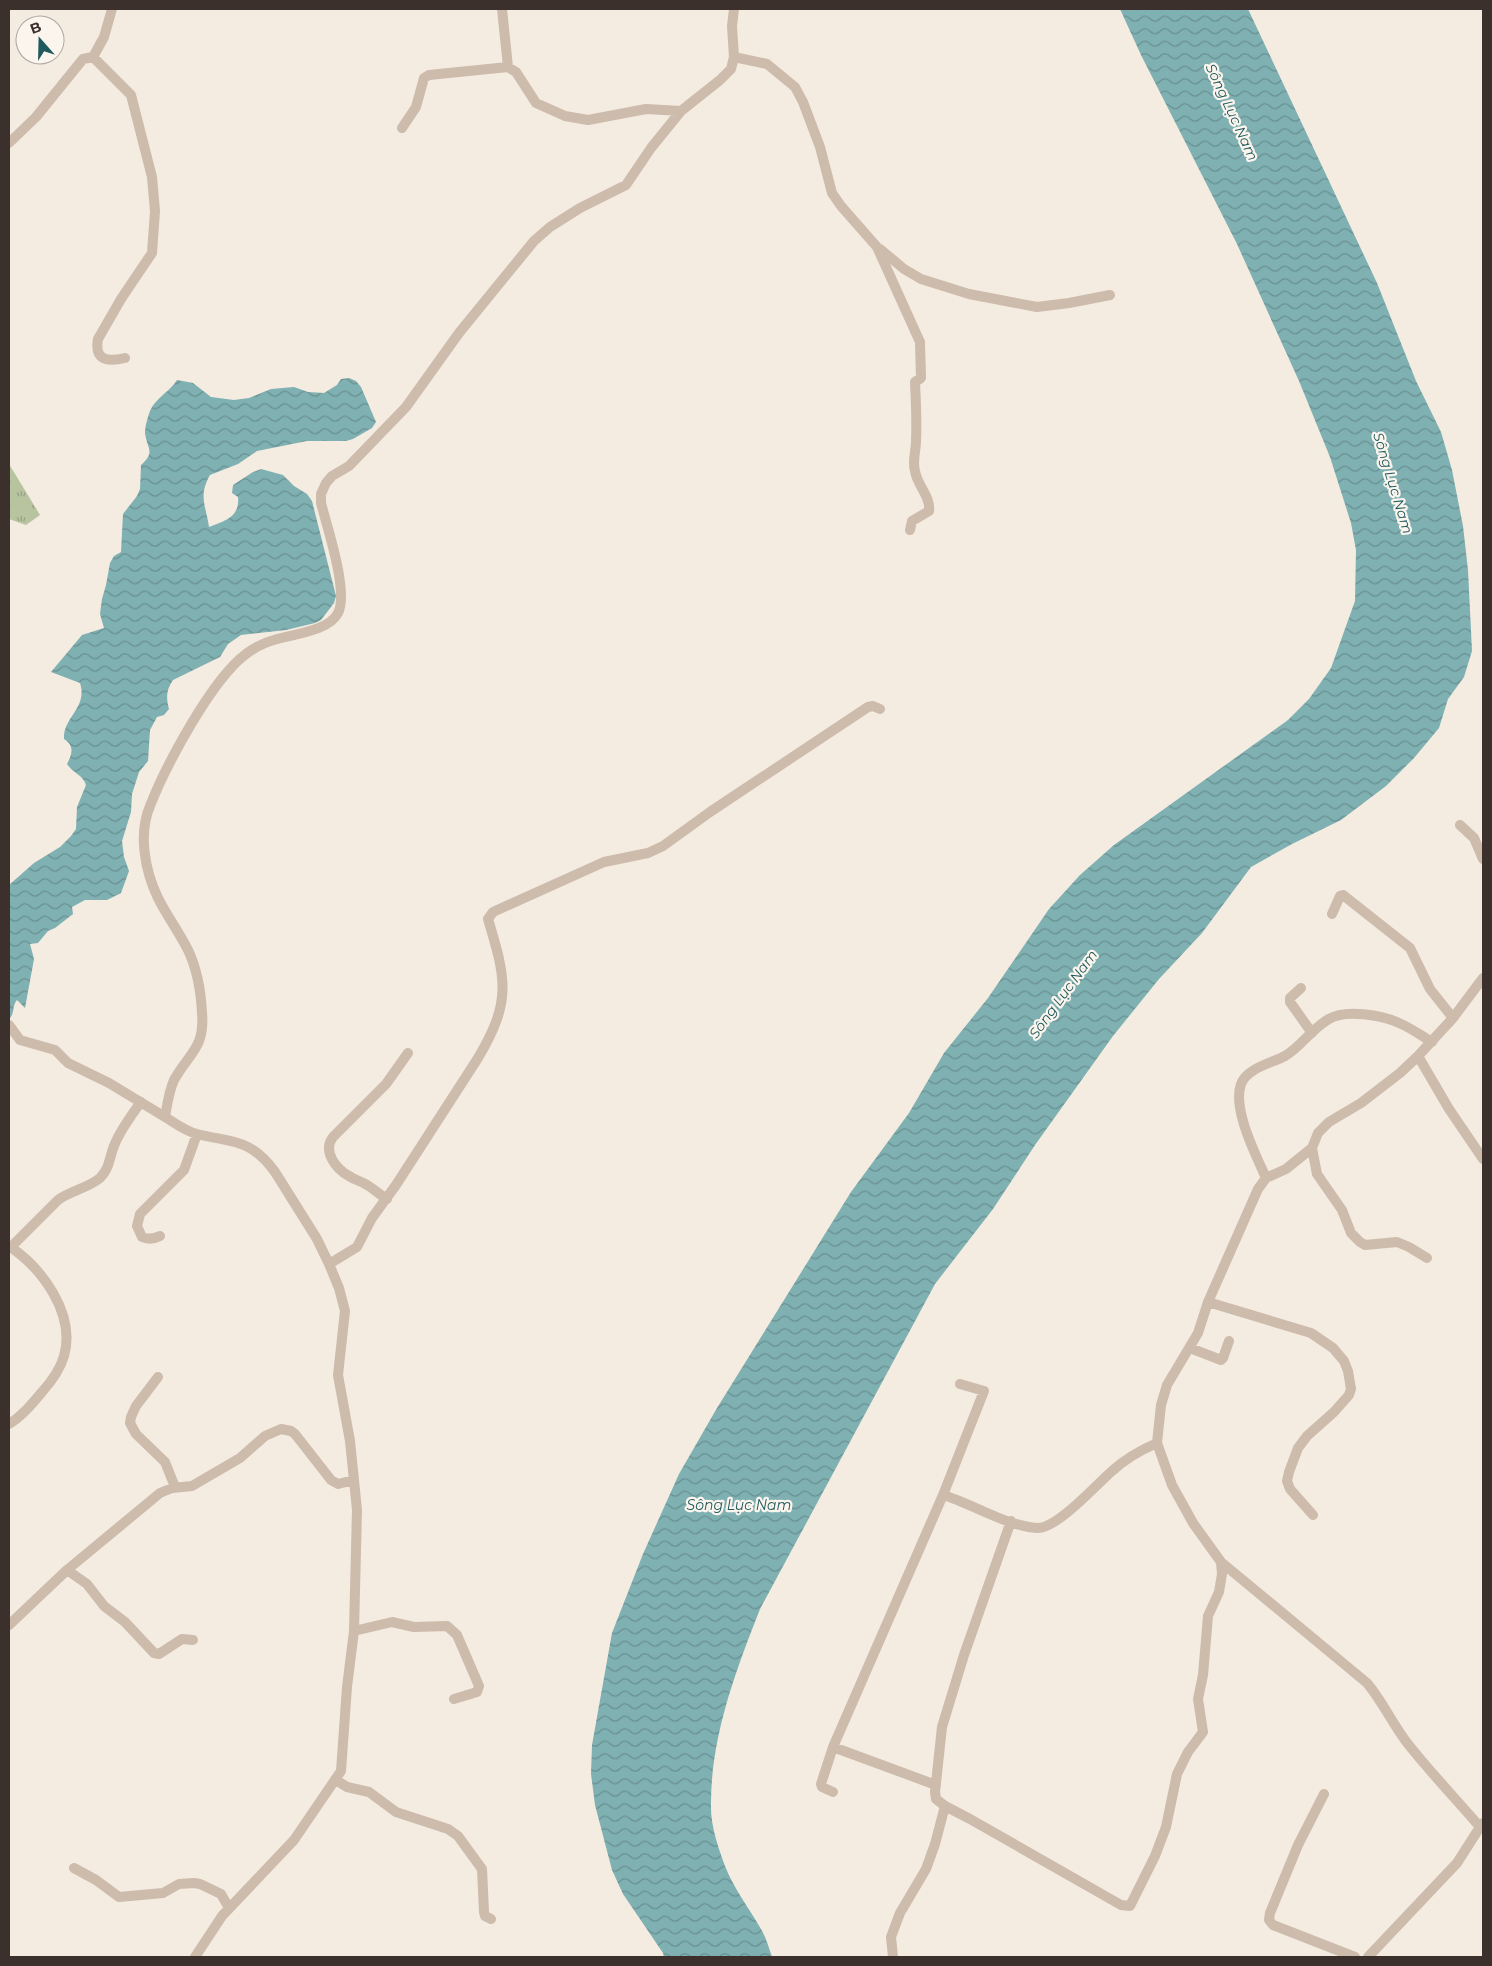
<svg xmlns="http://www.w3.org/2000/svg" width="1492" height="1966" font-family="Montserrat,sans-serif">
	<defs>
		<pattern id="grass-tufts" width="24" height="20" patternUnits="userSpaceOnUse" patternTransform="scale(1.25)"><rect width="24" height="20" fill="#b8c4a0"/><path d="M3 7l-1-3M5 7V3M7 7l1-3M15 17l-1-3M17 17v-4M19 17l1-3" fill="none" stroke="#97a083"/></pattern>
		<pattern id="water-waves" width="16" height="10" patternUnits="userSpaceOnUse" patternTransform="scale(1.25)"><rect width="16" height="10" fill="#7fb0b2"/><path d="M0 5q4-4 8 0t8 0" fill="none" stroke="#699091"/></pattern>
	</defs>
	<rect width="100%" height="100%" fill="#f4ebe1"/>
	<!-- grass -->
	<path fill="url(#grass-tufts)" d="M 9,464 L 40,515 L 26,525 L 9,519 Z"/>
	<!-- water -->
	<path fill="url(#water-waves)" d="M 1120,9 L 1248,9 L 1377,283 L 1416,381 L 1441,432 L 1452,470 L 1463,526 L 1468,570 L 1472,651 L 1464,677 L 1448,699 L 1439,728 L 1414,758 L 1386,786 L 1341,820 L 1292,844 L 1251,867 L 1202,933 L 1159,979 L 1113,1036 L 1035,1145 L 993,1209 L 935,1284 L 760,1609 C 736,1670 711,1736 711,1803 C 710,1824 718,1847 725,1866 C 734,1889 749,1908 761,1929 C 766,1937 769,1948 772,1957 L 664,1957 L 663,1953 L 623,1894 L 612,1870 L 595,1805 L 591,1774 L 592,1745 L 612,1633 L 643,1554 L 679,1474 L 717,1408 L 851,1192 L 909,1113 L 944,1053 L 988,998 L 1049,909 L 1080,875 L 1114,845 L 1288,720 L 1309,699 L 1331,668 L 1355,601 L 1356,550 L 1351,523 L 1330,457 L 1299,381 L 1237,244 L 1141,55 Z
		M 349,378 L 356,381 L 361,387 L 376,422 L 372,428 L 353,439 L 346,441 L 307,441 L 257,451 L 238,464 L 210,475 C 198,496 206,506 209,527 C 225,521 240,517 238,497 L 232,493 L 233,485 L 253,472 L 261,469 L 283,475 L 294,486 L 307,494 L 312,501 L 334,588 L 336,596 L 334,603 L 321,620 L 315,623 L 286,630 L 241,635 L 228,644 L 220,657 L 173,680 C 166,690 166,698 169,709 L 164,715 L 157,717 L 150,730 L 148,761 L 139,772 L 132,794 L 131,812 L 122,841 L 124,857 L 129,871 L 121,893 L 107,900 L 85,900 L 72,907 L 73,914 L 55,928 L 48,931 L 38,943 L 30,944 L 34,959 L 25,1008 L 17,1000 C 12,1005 15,1014 9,1019 L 9,885 L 34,863 L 60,847 L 71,836 L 76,829 L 77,807 L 86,785 C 83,775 73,773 67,764 C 72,754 75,746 64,739 C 63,717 88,708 80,683 L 51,672 L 82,635 L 104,628 L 100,614 L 102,599 L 106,585 L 110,563 L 114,556 L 121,552 L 123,514 L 137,496 L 140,489 L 141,465 C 156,452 147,449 145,433 C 145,428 147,419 149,414 C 154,398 169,393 177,380 L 193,383 L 211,397 L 234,400 L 249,398 L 271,389 L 294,387 L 308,392 L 324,393 L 337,385 L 341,379 Z"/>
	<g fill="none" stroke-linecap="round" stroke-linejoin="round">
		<!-- street -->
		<path stroke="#cdbbac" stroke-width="10" d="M 502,9 L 508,67
			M 734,9 L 732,26 L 734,57 L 731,69 L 720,80 L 681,111 L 651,148 L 626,185 L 580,208 L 550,227 L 534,241 L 459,333 L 406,407 L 349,466 L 332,476 L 326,483 L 321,494 L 321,503 C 327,527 349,592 338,613 C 329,631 294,634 277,639 C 266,642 255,647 246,654 C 212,679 166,765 150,806 C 138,834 145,871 158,898 C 167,916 179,932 188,950 C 197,969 201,992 202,1013 C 205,1048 189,1053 174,1080 C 169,1091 167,1105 165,1117 C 175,1123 185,1131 197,1134 C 233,1143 250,1138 275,1172 L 317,1239 L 329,1264 L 357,1247 L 372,1218 L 396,1185 L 478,1058 C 512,1001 506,979 488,919 L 493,912 L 604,862 L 648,853 L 663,846 L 710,812 L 868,707 L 873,706 L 880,709
			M 93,57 L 104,37 L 112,9
			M 734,57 L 767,64 L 795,87 L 803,102 L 820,147 L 832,193 L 841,206 L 877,247 L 920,342 L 921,378 L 915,382 C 916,402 917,421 916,441 C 916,451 912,461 915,471 C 917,485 931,497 929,511 L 912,521 L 910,530
			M 402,128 L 416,107 L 424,78 L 429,75 L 508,67 L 516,72 L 536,103 L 565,116 L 588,120 L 646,109 L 681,111
			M 9,143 L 36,117 L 83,59 L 93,57 L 131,95 L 152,177 L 155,211 L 152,253 L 121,299 L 98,339 C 94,361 108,362 125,358
			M 880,249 L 904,269 L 921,279 L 969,294 L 1037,307 L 1069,303 L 1110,295
			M 1460,825 L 1474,838 L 1483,859
			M 1332,914 L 1340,896 L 1343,895 L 1410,948 L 1430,989 L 1453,1018
			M 1483,978 L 1453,1018 L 1418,1056 L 1400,1073 L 1361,1103 L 1329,1122 L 1318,1133 L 1312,1148 L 1286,1169 L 1266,1178 L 1258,1189 L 1208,1302 L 1198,1333 L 1167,1385 L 1161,1405 L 1157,1443 L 1172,1485 L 1193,1523 L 1221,1562 L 1367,1683 C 1383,1702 1393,1725 1408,1744 C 1431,1773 1456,1799 1480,1827 L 1483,1823
			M 1301,988 L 1290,998 L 1290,1002 L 1312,1033
			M 9,1025 L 20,1040 L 55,1050 L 68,1063 L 109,1083 L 165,1117
			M 1418,1056 L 1449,1109 L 1483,1159
			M 1312,1148 L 1317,1174 L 1342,1210 L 1351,1233 L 1360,1242 L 1365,1245 L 1397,1242 L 1409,1247 L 1427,1258
			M 1266,1178 C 1256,1155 1232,1109 1241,1084 C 1247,1068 1272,1063 1285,1056 C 1302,1046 1312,1028 1329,1019 C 1345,1009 1382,1015 1399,1023 C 1411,1028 1422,1036 1432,1042
			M 387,1199 C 380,1195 374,1189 367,1185 C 361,1181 355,1180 349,1176 C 336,1169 322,1151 333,1137 L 386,1084 L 408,1053
			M 160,1236 C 154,1239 149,1240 142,1237 L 137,1226 L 140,1214 L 184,1170 L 197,1134
			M 9,1246 C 42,1268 76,1314 64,1356 C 60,1370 51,1382 42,1392 C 32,1404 22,1416 9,1424
			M 11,1247 L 58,1200 C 70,1191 88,1188 100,1178 C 110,1168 109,1158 114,1146 C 120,1130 131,1116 141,1102
			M 1208,1302 L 1311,1333 L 1333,1348 L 1344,1361 L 1348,1371 L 1351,1389 L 1349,1395 L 1334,1412 L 1307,1436 L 1298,1448 L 1289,1472 L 1287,1481 L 1290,1489 L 1313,1515
			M 1190,1348 L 1221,1360 L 1223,1358 L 1229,1341
			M 158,1377 L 136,1406 L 131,1417 L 130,1423 L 136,1434 L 165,1462 L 175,1487
			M 943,1495 C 973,1504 1006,1526 1037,1528 C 1057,1529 1097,1484 1112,1471 C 1125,1459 1141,1450 1157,1443
			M 67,1570 L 87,1584 L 104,1606 L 125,1622 L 154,1653 L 159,1654 L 182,1639 L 193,1640
			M 9,1625 L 67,1570 L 160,1493 L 172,1488 L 192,1486 L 240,1458 L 265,1436 L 281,1429 L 291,1431 L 295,1434 L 331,1480 L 338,1484 L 354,1480
			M 354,1631 L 392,1622 L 414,1627 L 447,1626 L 457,1635 L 479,1686 L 477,1692 L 454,1699
			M 833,1747 L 936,1785
			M 336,1780 L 347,1787 L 369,1792 L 396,1812 L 448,1829 L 458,1836 L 482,1869 L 484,1912 L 485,1916 L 491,1919
			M 833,1792 L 822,1787 L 821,1784 L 833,1747 L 943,1495 L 984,1391 L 960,1384
			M 1324,1794 L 1298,1845 L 1270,1913 L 1269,1920 L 1273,1925 L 1355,1957
			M 945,1806 L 970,1819 L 1121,1905 L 1130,1906 L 1155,1856 L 1166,1827 L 1177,1774 L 1188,1752 L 1203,1732 L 1198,1699 L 1203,1675 L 1208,1616 L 1219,1592 L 1222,1574 L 1221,1562
			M 74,1868 L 96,1880 L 119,1897 L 163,1893 L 179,1884 L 194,1883 L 200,1884 L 221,1894 L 229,1908
			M 195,1957 L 222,1916 L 294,1840 L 341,1771 L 347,1687 L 354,1631 L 357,1510 L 350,1441 L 338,1375 L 345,1311 L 339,1288 L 329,1264
			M 893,1957 L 891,1937 L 900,1913 L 926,1869 L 935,1844 L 945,1806 L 936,1799 L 935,1792 L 942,1727 L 964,1655 L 1011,1521
			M 1368,1957 L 1457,1863 L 1480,1827"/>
	</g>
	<g text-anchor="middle" stroke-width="4.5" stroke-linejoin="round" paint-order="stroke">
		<!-- water labels -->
		<g font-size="14" font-style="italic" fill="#1f5a5e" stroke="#fbf5ee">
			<text transform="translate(1232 112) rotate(65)" y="5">Sông Lục Nam</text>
			<text transform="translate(1393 483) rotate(73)" y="5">Sông Lục Nam</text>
			<text transform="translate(1063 994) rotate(-54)" y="5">Sông Lục Nam</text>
			<text x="739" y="1510">Sông Lục Nam</text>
		</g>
	</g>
	<!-- border -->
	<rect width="1492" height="1966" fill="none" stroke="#3b302b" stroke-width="20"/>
	<!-- north arrow -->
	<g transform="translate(40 40) rotate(340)"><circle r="24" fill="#fbf5ee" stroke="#aea6a0"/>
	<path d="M0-4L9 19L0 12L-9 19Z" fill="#1f5a5e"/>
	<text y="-8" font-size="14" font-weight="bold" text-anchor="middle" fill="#3b302b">B</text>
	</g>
</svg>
